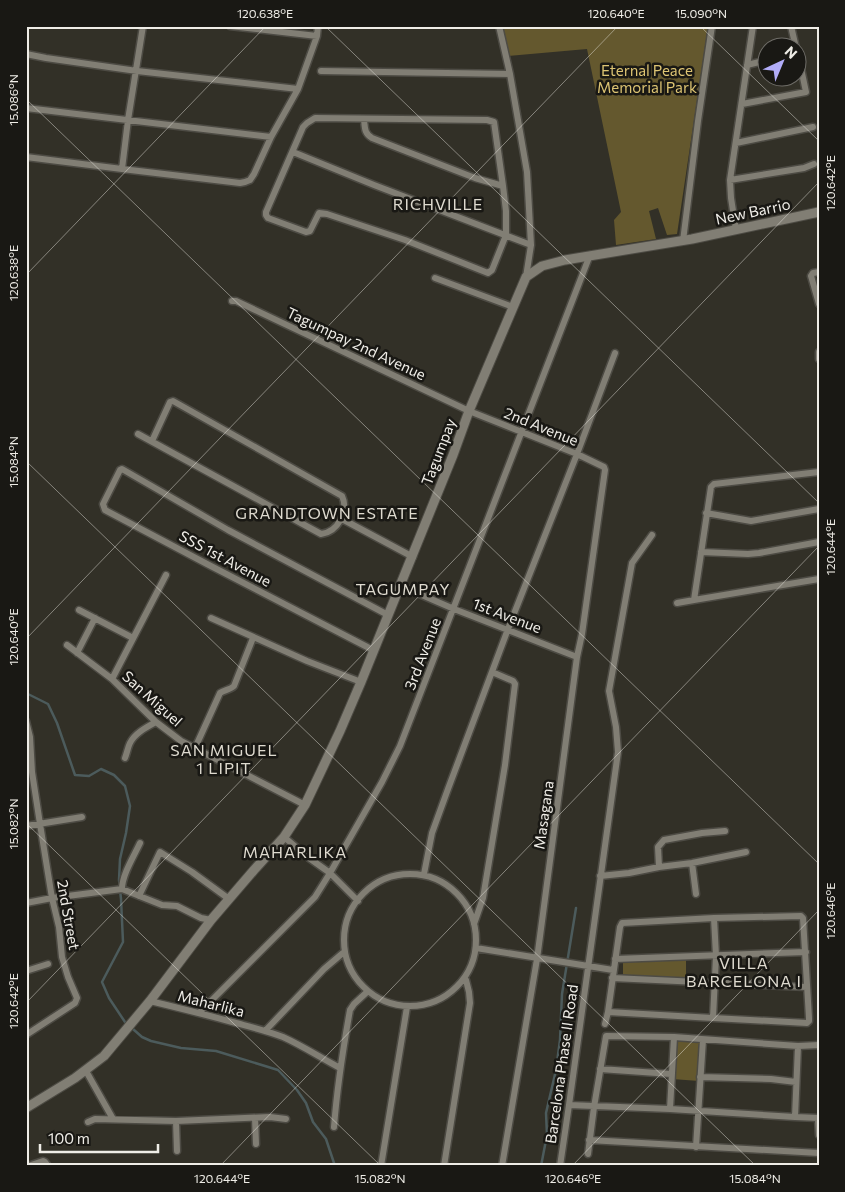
<svg xmlns="http://www.w3.org/2000/svg" width="845" height="1192" font-family="Commissioner,sans-serif">
	<rect width="100%" height="100%" fill="#323027"/>
	<!-- green -->
	<path fill="#64582e" d="M 501,26 L 708,26 L 677,234 L 667,235 L 658,208 L 649,211 L 656,239 L 616,245 L 614,220 L 621,212 L 587,49 L 508,56 Z
		M 623,959 L 686,959 L 686,978 L 623,976 Z
		M 675,1039 L 702,1041 L 699,1081 L 672,1079 Z"/>
	<g fill="none" stroke-linecap="round" stroke-linejoin="round">
		<!-- stream -->
		<path stroke="#4c5b5c" stroke-width="2.5" d="M 26,693 L 48,704 L 57,723 L 75,775 L 89,776 L 101,769 L 114,775 L 125,786 L 130,806 L 126,833 L 120,859 L 119,880 L 121,899 L 123,942 L 102,982 L 109,998 L 125,1022 L 142,1037 L 151,1041 L 181,1048 L 216,1051 L 278,1070 L 297,1090 L 306,1103 L 313,1122 L 326,1139 L 335,1166
			M 541,1166 L 547,1135 L 546,1113 L 556,1070 L 560,1040 L 562,994 L 576,908"/>
		<defs>
			<path id="minor" d="M 230,26 L 317,36
				M 499,26 L 510,74 L 527,172 L 531,245 L 526,277
				M 791,26 L 796,48
				M 26,54 L 46,58 L 137,71 L 298,89 L 317,36 L 318,26
				M 747,65 L 768,60
				M 321,71 L 510,74
				M 742,104 L 806,92 L 798,54
				M 26,108 L 271,137
				M 315,118 L 487,120 L 494,122 L 503,186 L 506,211 L 506,235 L 492,270 L 488,273 L 405,240 L 327,214 L 319,213 L 310,231 L 306,232 L 268,218 L 266,215 L 266,212 L 303,127 L 307,123 Z
				M 364,119 C 365,128 364,133 372,138 L 475,178 L 503,186
				M 736,143 L 813,127
				M 293,152 L 374,185 L 531,245
				M 26,157 L 122,169 L 240,183 L 245,182 L 250,180 L 254,174 L 271,137 L 298,89
				M 122,169 L 128,120 L 143,26
				M 730,180 L 804,168 L 814,164
				M 736,230 L 731,198 L 730,180 L 753,26
				M 683,241 L 698,121 L 712,26
				M 819,272 L 813,273 L 811,276 L 819,304
				M 435,278 L 513,307
				M 232,301 L 236,301 L 469,411 L 577,454 L 604,467 L 605,470 L 582,634 L 577,657 L 537,959 L 502,1166
				M 819,352 L 819,359
				M 138,434 L 321,534 C 338,532 349,511 342,496 L 173,401 L 170,402 L 152,441
				M 819,472 L 714,484 L 711,487 L 694,600 L 819,579
				M 706,513 L 751,521 L 819,509
				M 342,519 L 413,557
				M 701,552 L 748,554 L 759,553 L 819,542
				M 401,586 L 454,609 L 577,657
				M 677,603 L 694,600
				M 79,610 L 133,638
				M 211,618 L 307,661 L 361,682
				M 67,645 L 112,679 L 156,722 L 181,741 L 305,805
				M 373,650 L 207,564 L 105,510 L 103,504 L 120,470 L 122,469 L 228,530 L 388,615
				M 77,653 L 95,618
				M 112,679 L 166,575
				M 26,721 L 30,737 L 32,772 L 40,824 L 52,898 L 59,927 L 62,957 L 68,977 L 77,998 L 75,1003 L 26,1035
				M 195,748 L 220,693 C 224,690 230,690 234,686 L 253,638
				M 125,758 C 127,753 128,747 130,743 C 135,733 147,727 156,722
				M 26,826 L 82,817
				M 284,837 L 309,858 L 330,873 L 358,901
				M 692,863 L 696,894
				M 659,867 L 658,847 L 664,840 L 702,833 L 725,831
				M 424,874 L 432,833 L 448,789 L 508,629 L 577,454 L 615,353
				M344 940a66 66 0 1 1 132 0a66 66 0 1 1-132 0Z
				M 600,876 L 629,873 L 659,867 L 692,863 L 746,852
				M 122,889 L 162,905 L 177,906 L 201,918 L 211,920
				M 139,896 L 160,852 L 192,872 L 229,899
				M 26,903 L 52,898 L 122,889 C 122,875 134,856 140,843
				M 801,916 L 803,918 L 809,1018 L 809,1021 L 807,1023 L 713,1018 L 608,1012 L 620,927 L 622,923 L 714,918 Z
				M 474,924 L 483,898 L 505,765 L 515,684 L 513,681 L 492,672
				M 476,948 L 613,970
				M 615,959 L 806,952
				M 26,971 L 48,964
				M 612,978 L 807,987
				M 150,1001 C 179,1008 207,1015 236,1023 C 251,1027 268,1031 283,1037 C 303,1046 321,1058 340,1068
				M 199,1013 L 315,897 L 330,873 L 382,782 L 400,746 L 590,255
				M 713,1018 L 716,956 L 714,918
				M 605,1024 L 608,1012
				M 265,1031 L 324,969 L 344,952
				M 600,1069 L 671,1074
				M 86,1071 L 113,1119
				M 700,1077 L 771,1079 L 796,1082
				M 569,1105 L 670,1109 L 795,1117 L 819,1118
				M 670,1109 L 674,1037
				M 795,1117 L 798,1046
				M 255,1118 L 256,1144
				M 818,1118 L 819,1135
				M 176,1121 L 177,1151
				M 88,1122 L 95,1119 L 176,1121 L 270,1117 L 286,1119
				M 334,1127 C 337,1088 343,1049 350,1010 L 354,1004 L 367,992
				M 589,1140 L 819,1153
				M 696,1147 L 703,1040
				M 588,1154 L 594,1107 L 606,1036 L 674,1037 L 798,1046 L 819,1045
				M 28,1166 L 43,1161 L 45,1162 L 48,1166
				M 381,1166 L 407,1007
				M 444,1166 L 470,1003 L 469,992 L 466,980
				M 560,1166 L 569,1105 L 618,752 L 616,727 L 609,691 L 632,563 L 652,535"/>
			<path id="secondary" d="M 26,1108 L 75,1078 L 104,1056 L 150,1001 L 211,920 L 254,870 L 284,837 L 305,805 L 340,731 L 361,682 L 453,455 L 469,411 L 526,277 L 542,266 L 565,260 L 692,239 L 819,212"/>
		</defs>
		<!-- minor casing -->
		<use href="#minor" stroke="#4d4b44" stroke-width="9"/>
		<!-- secondary casing -->
		<use href="#secondary" stroke="#4d4b44" stroke-width="11"/>
		<!-- minor -->
		<use href="#minor" stroke="#817e74" stroke-width="6"/>
		<!-- secondary -->
		<use href="#secondary" stroke="#817e74" stroke-width="9"/>
	</g>
	<!-- ticks -->
	<path fill="none" stroke="#efede7" stroke-width="1" stroke-opacity="0.45" d="M 325,26 L 819,503M 700,26 L 819,141M 26,99 L 819,864M 26,275 L 266,26M 26,461 L 756,1166M 26,639 L 618,26M 26,823 L 381,1166M 26,1003 L 819,182M 220,1166 L 819,546M 572,1166 L 819,910"/>
	<g text-anchor="middle" stroke-width="5" stroke-linejoin="round" paint-order="stroke">
		<!-- park labels -->
		<g font-size="15" fill="#ddc473" stroke="#191814">
			<text x="647" y="76">Eternal Peace<tspan x="647" dy="17">Memorial Park</tspan></text>
		</g>
		<!-- street labels -->
		<g font-size="15" fill="#efede7" stroke="#191814">
			<text transform="translate(753 212) rotate(-12)" y="5">New Barrio</text>
			<text transform="translate(356 344) rotate(25)" y="5">Tagumpay 2nd Avenue</text>
			<text transform="translate(541 427) rotate(22)" y="5">2nd Avenue</text>
			<text transform="translate(439 452) rotate(-69)" y="5">Tagumpay</text>
			<text transform="translate(225 559) rotate(28)" y="5">SSS 1st Avenue</text>
			<text transform="translate(507 616) rotate(21)" y="5">1st Avenue</text>
			<text transform="translate(423 654) rotate(-69)" y="5">3rd Avenue</text>
			<text transform="translate(152 699) rotate(42)" y="5">San Miguel</text>
			<text transform="translate(544 815) rotate(-82)" y="5">Masagana</text>
			<text transform="translate(68 915) rotate(80)" y="5">2nd Street</text>
			<text transform="translate(211 1004) rotate(14)" y="5">Maharlika</text>
			<text transform="translate(562 1064) rotate(-82)" y="5">Barcelona Phase II Road</text>
		</g>
		<!-- neighbourhood labels -->
		<g font-size="16" letter-spacing="1" fill="#dedacf" stroke="#191814">
			<text x="438" y="210">RICHVILLE</text>
			<text x="327" y="519">GRANDTOWN ESTATE</text>
			<text x="403" y="595">TAGUMPAY</text>
			<text x="224" y="756">SAN MIGUEL<tspan x="224" dy="18">1 LIPIT</tspan></text>
			<text x="295" y="858">MAHARLIKA</text>
			<text x="744" y="969">VILLA<tspan x="744" dy="18">BARCELONA I</tspan></text>
		</g>
	</g>
	<!-- border -->
	<rect width="845" height="1192" fill="none" stroke="#191814" stroke-width="55"/>
	<!-- north arrow -->
	<g transform="translate(782 62) rotate(44)"><circle r="24" fill="#191814" stroke="#6f6d68"/>
	<path d="M0-4L9 19L0 12L-9 19Z" fill="#b2adf9"/>
	<text y="-8" font-size="14" font-weight="bold" text-anchor="middle" fill="#efede7">N</text>
	</g>
	<!-- scale -->
	<path d="M40 1144v8h118v-8" fill="none" stroke="#efede7" stroke-width="2.5"/>
	<text x="48" y="1144" font-size="15" fill="#efede7" stroke="#191814" stroke-width="4" paint-order="stroke">100 m</text>
	<rect x="28" y="28" width="790" height="1136" fill="none" stroke="#efede7" stroke-width="2"/>
	<g font-size="12" text-anchor="middle" fill="#efede7">
		<text x="265" y="18">120.638°E</text>
		<text x="616" y="18">120.640°E</text>
		<text x="701" y="18">15.090°N</text>
		<text transform="translate(14 100) rotate(-90)" y="4">15.086°N</text>
		<text transform="translate(831 183) rotate(-90)" y="4">120.642°E</text>
		<text transform="translate(14 273) rotate(-90)" y="4">120.638°E</text>
		<text transform="translate(14 462) rotate(-90)" y="4">15.084°N</text>
		<text transform="translate(831 547) rotate(-90)" y="4">120.644°E</text>
		<text transform="translate(14 637) rotate(-90)" y="4">120.640°E</text>
		<text transform="translate(14 824) rotate(-90)" y="4">15.082°N</text>
		<text transform="translate(831 911) rotate(-90)" y="4">120.646°E</text>
		<text transform="translate(14 1001) rotate(-90)" y="4">120.642°E</text>
		<text x="222" y="1183">120.644°E</text>
		<text x="380" y="1183">15.082°N</text>
		<text x="573" y="1183">120.646°E</text>
		<text x="755" y="1183">15.084°N</text>
	</g>
</svg>
